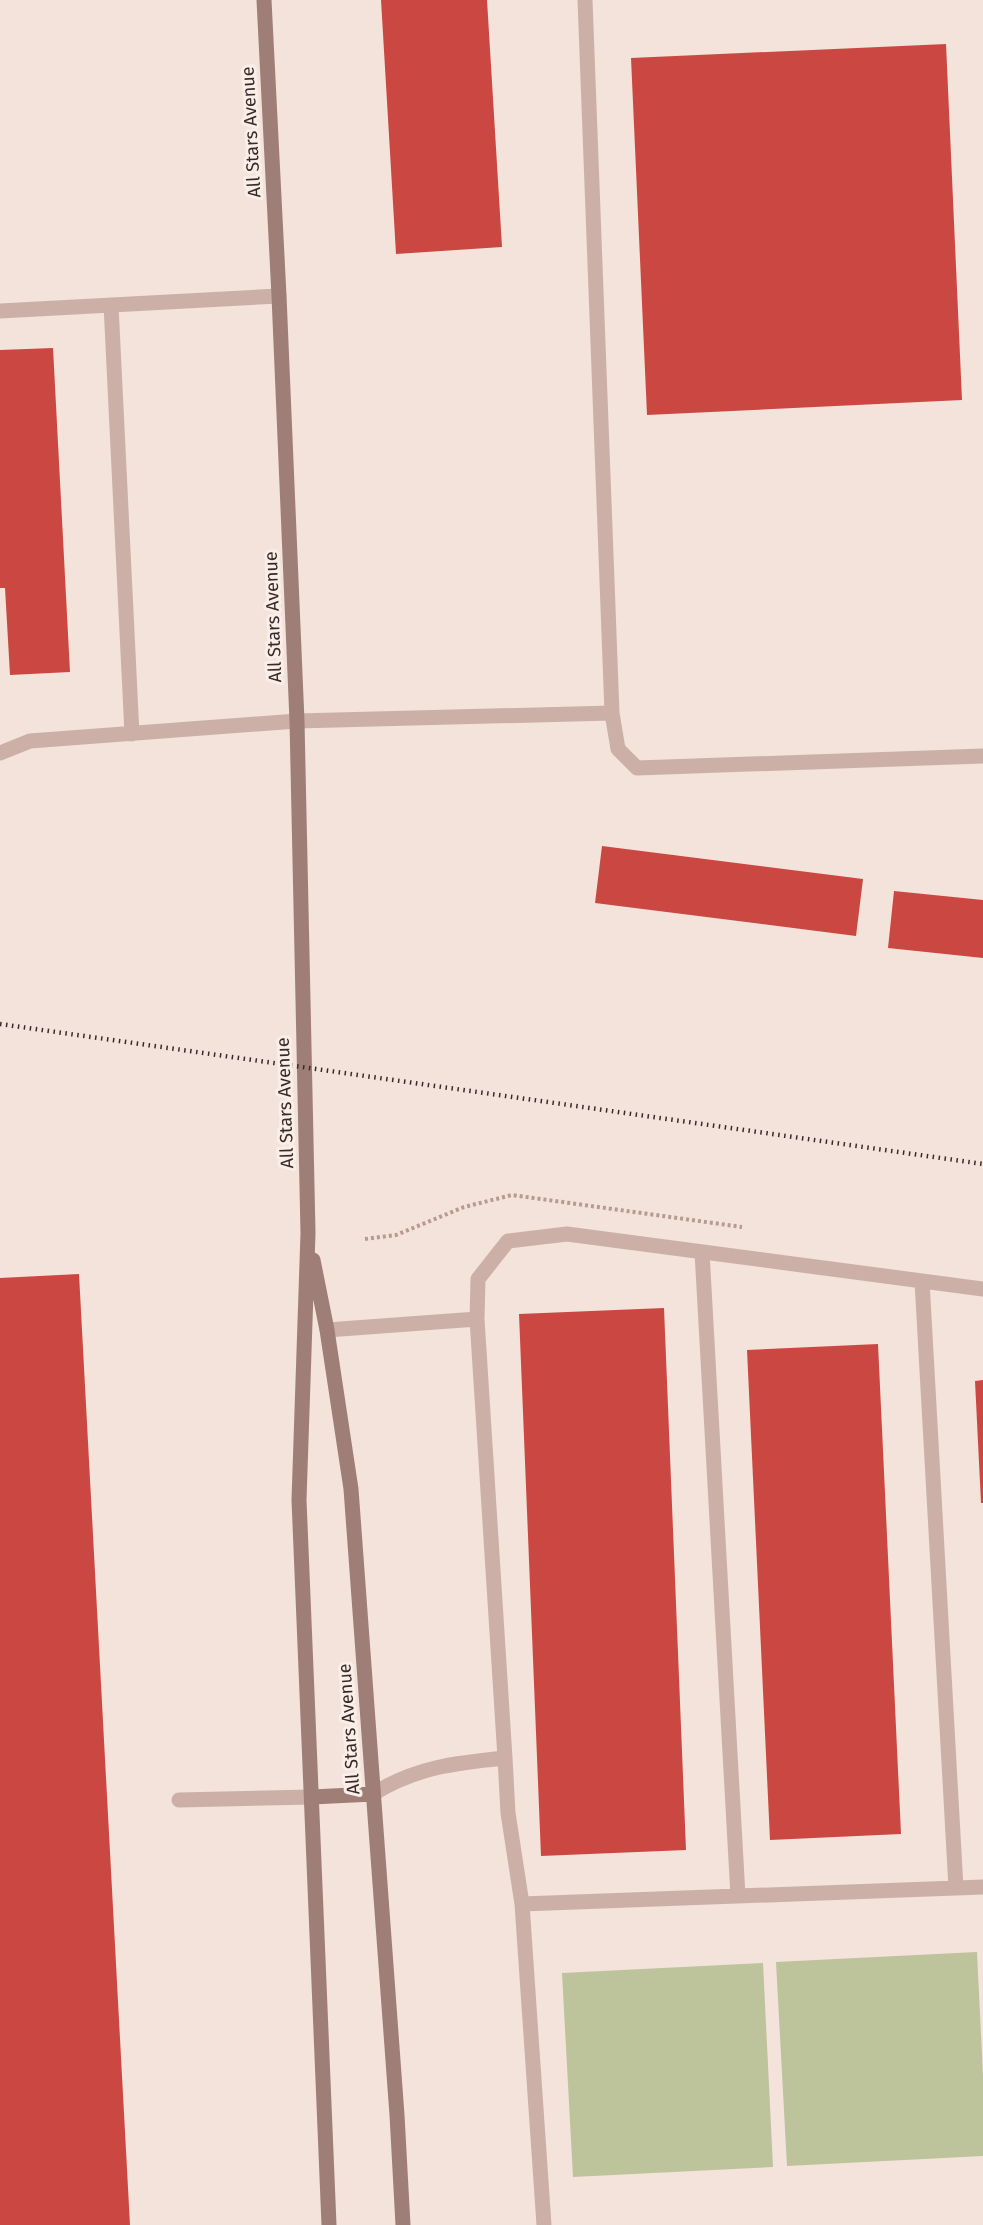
<svg xmlns="http://www.w3.org/2000/svg" width="983" height="2225" font-family="'Fira Sans',sans-serif">
	<rect width="100%" height="100%" fill="#f3e3db"/>
	<!-- green -->
	<path fill="#bdc39b" d="M 977,1952 L 983,2076 L 983,2156 L 787,2166 L 776,1962 Z
		M 763,1963 L 773,2167 L 573,2177 L 562,1973 Z"/>
	<!-- building -->
	<path fill="#cb4842" d="M 381,0 L 487,0 L 502,247 L 396,254 Z
		M 946,44 L 962,400 L 647,415 L 631,58 Z
		M 53,348 L 70,672 L 10,675 L 5,588 L 0,588 L 0,350 Z
		M 602,846 L 863,879 L 856,936 L 595,903 Z
		M 894,891 L 983,900 L 983,958 L 888,948 Z
		M 79,1274 L 130,2225 L 0,2225 L 0,1278 Z
		M 664,1308 L 686,1850 L 541,1856 L 519,1314 Z
		M 878,1344 L 901,1834 L 770,1840 L 747,1350 Z
		M 983,1380 L 983,1503 L 981,1503 L 975,1381 Z"/>
	<g fill="none" stroke-linecap="round" stroke-linejoin="round">
		<!-- path -->
		<path stroke="#b79a91" stroke-width="4" stroke-dasharray="3 3" stroke-linecap="butt" d="M 365,1239 L 396,1235 L 464,1207 L 512,1195 L 742,1227"/>
		<!-- lane -->
		<path stroke="#ccb0a7" stroke-width="15" d="M 585,0 L 612,713
			M 111,305 L 132,734
			M 0,311 L 279,296
			M 0,753 L 30,741 L 297,721 L 612,713 L 618,749 L 637,768 L 983,756
			M 702,1252 L 738,1896
			M 922,1281 L 956,1888
			M 477,1319 L 478,1279 L 508,1241 L 567,1234 L 983,1289
			M 327,1330 L 477,1319 L 505,1758 C 456,1763 416,1767 373,1794
			M 505,1758 L 508,1813 L 522,1904 L 983,1887
			M 179,1800 L 312,1797
			M 522,1904 L 544,2225"/>
		<!-- secondary -->
		<path stroke="#9f7e78" stroke-width="15" d="M 264,0 L 279,296 L 297,721 L 308,1233 L 299,1500 L 329,2225
			M 313,1260 L 327,1330 L 351,1489 L 397,2115 L 403,2225
			M 312,1797 L 373,1794"/>
		<!-- rail -->
		<path stroke="#382a28" stroke-width="4.5" stroke-dasharray="1.5 4.5" stroke-linecap="butt" d="M 0,1024 L 983,1164"/>
	</g>
	<g text-anchor="middle" stroke-width="6" stroke-linejoin="round" paint-order="stroke">
		<!-- street labels -->
		<g font-size="18" fill="#382a28" stroke="#faeee8">
			<text transform="translate(251 132) rotate(-93)" y="6">All Stars Avenue</text>
			<text transform="translate(273 617) rotate(-92)" y="6">All Stars Avenue</text>
			<text transform="translate(285 1103) rotate(-92)" y="6">All Stars Avenue</text>
			<text transform="translate(349 1729) rotate(-94)" y="6">All Stars Avenue</text>
		</g>
	</g>
</svg>
